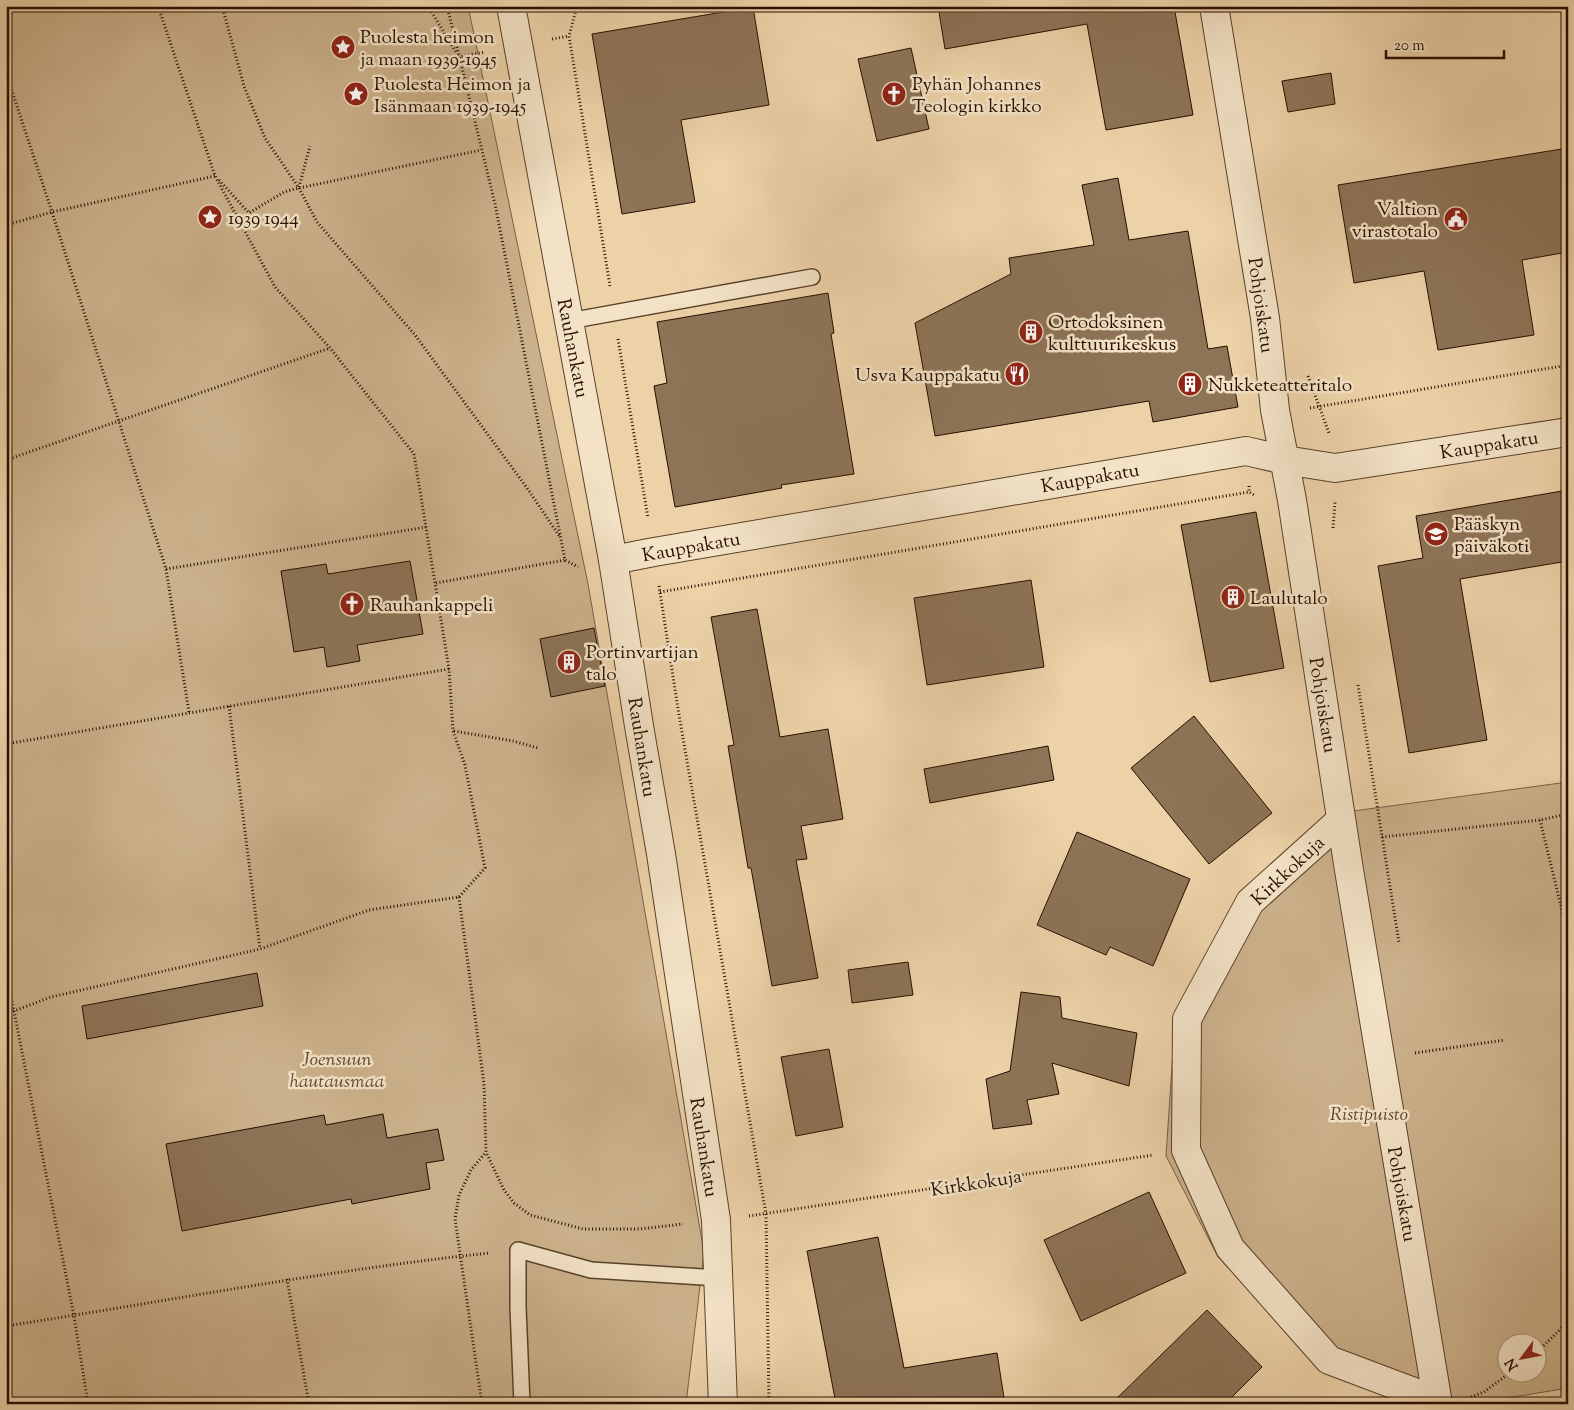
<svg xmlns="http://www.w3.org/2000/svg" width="1574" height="1410" font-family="'Sorts Mill Goudy',serif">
	<rect width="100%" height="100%" fill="#edd2a8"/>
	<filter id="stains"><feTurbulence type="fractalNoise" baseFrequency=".004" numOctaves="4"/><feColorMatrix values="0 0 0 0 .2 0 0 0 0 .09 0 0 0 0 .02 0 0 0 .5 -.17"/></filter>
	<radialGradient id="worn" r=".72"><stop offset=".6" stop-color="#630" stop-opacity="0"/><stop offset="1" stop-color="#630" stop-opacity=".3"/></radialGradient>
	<!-- green -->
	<path fill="#cbb18b" stroke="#786046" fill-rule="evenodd" d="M 6,6 L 468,6 L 588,584 L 704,1252 L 686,1404 L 6,1404 Z
		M 1568,782 L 1568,1388 L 1471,1404 L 1405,1404 L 1323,1369 L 1218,1257 L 1166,1156 L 1175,1021 L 1331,814 ZM 1506,1342 L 1536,1342 L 1536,1372 L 1506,1372 Z"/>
	<!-- building -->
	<path fill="#8d7457" stroke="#260f00" d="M 938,6 L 1174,6 L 1193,115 L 1106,130 L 1087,24 L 945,49 Z
		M 753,7 L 769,105 L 681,120 L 695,202 L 622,214 L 592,34 Z
		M 911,48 L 929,129 L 877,141 L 858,59 Z
		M 1331,73 L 1335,104 L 1288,112 L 1282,81 Z
		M 1568,148 L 1568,252 L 1522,260 L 1534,335 L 1438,350 L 1424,271 L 1354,283 L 1338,185 Z
		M 1118,178 L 1129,240 L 1188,231 L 1208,349 L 1227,346 L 1238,407 L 1153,422 L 1149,401 L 935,436 L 915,323 L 1011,274 L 1009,258 L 1094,245 L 1082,185 Z
		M 828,293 L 834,333 L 831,334 L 854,474 L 781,485 L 782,488 L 675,507 L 654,386 L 667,383 L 657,322 Z
		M 1568,490 L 1568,561 L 1460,579 L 1487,740 L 1409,753 L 1378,566 L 1423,558 L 1416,516 Z
		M 1256,512 L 1284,668 L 1210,682 L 1181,525 Z
		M 410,561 L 423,634 L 357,645 L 360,661 L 327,667 L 324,647 L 294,652 L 281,571 L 326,564 L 328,574 Z
		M 1031,580 L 1044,667 L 927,685 L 914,598 Z
		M 757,609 L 780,737 L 828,729 L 843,819 L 801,826 L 807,859 L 796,860 L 818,978 L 772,986 L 751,868 L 748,868 L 728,746 L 734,745 L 711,617 Z
		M 594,628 L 605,686 L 551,697 L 540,639 Z
		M 1194,716 L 1272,813 L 1209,864 L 1131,768 Z
		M 1048,746 L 1054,780 L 930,803 L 924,769 Z
		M 1077,832 L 1190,879 L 1153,966 L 1110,947 L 1106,955 L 1037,925 Z
		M 908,962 L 913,995 L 852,1003 L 848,970 Z
		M 257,973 L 263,1006 L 87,1039 L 82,1006 Z
		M 1021,992 L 1060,997 L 1062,1018 L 1137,1033 L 1129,1086 L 1052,1063 L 1059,1094 L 1027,1100 L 1032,1124 L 993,1129 L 986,1079 L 1010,1071 Z
		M 829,1049 L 843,1127 L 796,1136 L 781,1057 Z
		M 383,1114 L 387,1138 L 438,1129 L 444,1160 L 426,1163 L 430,1189 L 352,1204 L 351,1199 L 182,1231 L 166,1144 L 324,1115 L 326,1125 Z
		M 1149,1192 L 1186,1273 L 1081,1321 L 1044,1240 Z
		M 878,1237 L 904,1368 L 997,1353 L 1005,1404 L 836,1404 L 807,1251 Z
		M 1207,1310 L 1262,1367 L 1225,1404 L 1111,1404 Z"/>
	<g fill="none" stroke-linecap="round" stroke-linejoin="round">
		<defs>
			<path id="service" d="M 569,321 L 812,277
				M 522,1404 L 518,1307 L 518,1250 L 591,1270 L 719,1278"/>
			<path id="minor" d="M 1214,6 L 1265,318 L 1275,410 L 1292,500 L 1349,870 L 1438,1404
				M 613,560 L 654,552 L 1246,451 L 1285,460 L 1335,468 L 1568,432
				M 1341,820 L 1250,902 L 1187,1019 L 1186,1150 L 1230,1248 L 1329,1360 L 1438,1401"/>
			<path id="tertiary" d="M 511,6 L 613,560 L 639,726 L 661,854 L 716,1220 L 723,1404"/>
		</defs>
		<!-- service casing -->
		<use href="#service" stroke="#58402a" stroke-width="18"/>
		<!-- minor casing -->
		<use href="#minor" stroke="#58402a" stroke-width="30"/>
		<!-- tertiary casing -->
		<use href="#tertiary" stroke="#58402a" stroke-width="30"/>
		<!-- path -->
		<path stroke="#260f00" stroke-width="3" stroke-dasharray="1 2.5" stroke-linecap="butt" d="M 222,6 L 244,86 L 265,138 L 299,188 L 317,222 L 415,335 L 527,488 L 560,537
			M 428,6 L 457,54
			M 447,6 L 495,204 L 565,560 L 578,567
			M 577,6 L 569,36 L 610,286
			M 552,39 L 569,36
			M 458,57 L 485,52
			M 6,73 L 52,212 L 166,569 L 189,712
			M 219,180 L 249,213 L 284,192 L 299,188 L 481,150
			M 299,187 L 310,146
			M 6,225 L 52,212 L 215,176
			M 618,339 L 648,518
			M 1308,376 L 1329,433
			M 1310,408 L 1568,365
			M 6,460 L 330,348
			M 1249,486 L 1249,492 L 1256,496
			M 1333,528 L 1335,502
			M 166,569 L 427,527
			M 436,583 L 565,560
			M 659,586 L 679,715 L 766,1214 L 769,1404
			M 660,592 L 1249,492
			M 1358,685 L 1399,943
			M 229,706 L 260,949
			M 454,731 L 513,741 L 538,748
			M 6,744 L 449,669
			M 1540,820 L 1566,927
			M 1382,837 L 1540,820 L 1568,814
			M 459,897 L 484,1084 L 486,1152 L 504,1190 L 514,1203 L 530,1215 L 583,1229 L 640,1229 L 683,1224
			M 6,970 L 14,1011 L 6,1012
			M 1415,1053 L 1505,1040
			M 749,1216 L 1153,1155
			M 287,1279 L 309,1404
			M 6,1326 C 168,1301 328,1270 490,1253
			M 1536,1353 L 1568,1322
			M 1471,1397 L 1484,1392 L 1511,1372
			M 88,1404 L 74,1316 L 14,1011 L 51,997 L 260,949 L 369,910 L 459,897 L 485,868 L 465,765 L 453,731 L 449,669 L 414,454 L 330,348 L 275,287 L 215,176 L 158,6
			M 482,1404 L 455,1219 L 459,1195 L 471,1170 L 486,1152"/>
		<!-- service -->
		<use href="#service" stroke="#f3e2c6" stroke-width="15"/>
		<!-- minor -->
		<use href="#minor" stroke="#f3e2c6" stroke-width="28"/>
		<!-- tertiary -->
		<use href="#tertiary" stroke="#f3e2c6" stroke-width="28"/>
	</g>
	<!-- icons -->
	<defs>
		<symbol id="sight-disc" viewBox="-11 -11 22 22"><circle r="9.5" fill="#8f2418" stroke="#f3e2c6"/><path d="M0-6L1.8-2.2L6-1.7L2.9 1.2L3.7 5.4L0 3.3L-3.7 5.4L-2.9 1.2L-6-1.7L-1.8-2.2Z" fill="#fff"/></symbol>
		<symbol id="church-disc" viewBox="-11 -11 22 22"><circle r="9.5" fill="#8f2418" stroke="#f3e2c6"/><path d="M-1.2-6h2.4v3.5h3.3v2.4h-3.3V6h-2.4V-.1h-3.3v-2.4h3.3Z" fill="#fff"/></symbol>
		<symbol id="civic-disc" viewBox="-11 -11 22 22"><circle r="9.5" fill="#8f2418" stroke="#f3e2c6"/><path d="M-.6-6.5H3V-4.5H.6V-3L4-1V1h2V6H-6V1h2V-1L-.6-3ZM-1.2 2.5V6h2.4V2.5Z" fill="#fff"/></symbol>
		<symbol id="building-disc" viewBox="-11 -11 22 22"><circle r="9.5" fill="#8f2418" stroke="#f3e2c6"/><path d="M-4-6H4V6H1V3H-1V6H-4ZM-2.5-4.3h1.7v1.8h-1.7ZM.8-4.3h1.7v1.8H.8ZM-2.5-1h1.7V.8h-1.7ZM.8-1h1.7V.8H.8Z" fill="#fff"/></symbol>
		<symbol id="restaurant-disc" viewBox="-11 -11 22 22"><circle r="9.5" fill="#8f2418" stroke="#f3e2c6"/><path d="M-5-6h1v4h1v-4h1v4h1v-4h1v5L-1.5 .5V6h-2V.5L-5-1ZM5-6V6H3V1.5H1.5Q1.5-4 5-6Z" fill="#fff"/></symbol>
		<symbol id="school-disc" viewBox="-11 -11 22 22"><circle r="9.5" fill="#8f2418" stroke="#f3e2c6"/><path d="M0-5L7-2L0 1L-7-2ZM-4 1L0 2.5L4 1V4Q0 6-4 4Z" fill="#fff"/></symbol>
	</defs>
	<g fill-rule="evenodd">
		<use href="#sight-disc" x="329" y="33" width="28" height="28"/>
		<use href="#sight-disc" x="342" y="80" width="28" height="28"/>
		<use href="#church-disc" x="880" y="80" width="28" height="28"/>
		<use href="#sight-disc" x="196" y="203" width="28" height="28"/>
		<use href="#civic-disc" x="1442" y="205" width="28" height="28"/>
		<use href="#building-disc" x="1017" y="318" width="28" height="28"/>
		<use href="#restaurant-disc" x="1003" y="360" width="28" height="28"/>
		<use href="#building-disc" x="1176" y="370" width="28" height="28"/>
		<use href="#school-disc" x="1422" y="520" width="28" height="28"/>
		<use href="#building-disc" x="1219" y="583" width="28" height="28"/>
		<use href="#church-disc" x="338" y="590" width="28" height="28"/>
		<use href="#building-disc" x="555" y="648" width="28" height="28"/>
	</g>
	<g text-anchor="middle" stroke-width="5" stroke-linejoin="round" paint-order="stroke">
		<!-- poi labels -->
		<g font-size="19" fill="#260f00" stroke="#f3e2c6" text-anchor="start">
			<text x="360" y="43">Puolesta heimon<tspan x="360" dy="22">ja maan 1939-1945</tspan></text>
			<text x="374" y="90">Puolesta Heimon ja<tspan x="374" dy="22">Isänmaan 1939-1945</tspan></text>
			<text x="912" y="90">Pyhän Johannes<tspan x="912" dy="22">Teologin kirkko</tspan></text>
			<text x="1438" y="215" text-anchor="end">Valtion<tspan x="1438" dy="22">virastotalo</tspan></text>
			<text x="228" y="224">1939 1944</text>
			<text x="1048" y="328">Ortodoksinen<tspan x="1048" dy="22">kulttuurikeskus</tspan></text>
			<text x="1000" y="381" text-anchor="end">Usva Kauppakatu</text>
			<text x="1208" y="391">Nukketeatteritalo</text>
			<text x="1454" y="530">Pääskyn<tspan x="1454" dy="22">päiväkoti</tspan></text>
			<text x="1250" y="604">Laulutalo</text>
			<text x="370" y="611">Rauhankappeli</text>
			<text x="586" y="658">Portinvartijan<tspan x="586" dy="22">talo</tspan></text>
		</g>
		<!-- street labels -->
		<g font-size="19" fill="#260f00" stroke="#f3e2c6">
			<text transform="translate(1262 305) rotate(82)" y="7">Pohjoiskatu</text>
			<text transform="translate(574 348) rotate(79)" y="7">Rauhankatu</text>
			<text transform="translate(1489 444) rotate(-9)" y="7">Kauppakatu</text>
			<text transform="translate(1090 477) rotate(-10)" y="7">Kauppakatu</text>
			<text transform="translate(691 546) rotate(-10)" y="7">Kauppakatu</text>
			<text transform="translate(1324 705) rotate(81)" y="7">Pohjoiskatu</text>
			<text transform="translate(643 747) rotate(81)" y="7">Rauhankatu</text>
			<text transform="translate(1287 870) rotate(-43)" y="7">Kirkkokuja</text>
			<text transform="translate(705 1147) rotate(81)" y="7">Rauhankatu</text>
			<text transform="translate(976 1182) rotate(-9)" y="7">Kirkkokuja</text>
			<text transform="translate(1403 1194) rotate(80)" y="7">Pohjoiskatu</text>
		</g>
		<!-- park labels -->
		<g font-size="19" font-style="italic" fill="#604831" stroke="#f3e2c6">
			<text x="337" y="1065">Joensuun<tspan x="337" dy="22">hautausmaa</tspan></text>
			<text x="1369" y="1120">Ristipuisto</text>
		</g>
	</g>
	<!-- margin -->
	<rect width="1574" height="1410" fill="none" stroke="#edd2a8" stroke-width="25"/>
	<rect x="8" y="8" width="1559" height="1395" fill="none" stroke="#260f00" stroke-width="2.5"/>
	<rect x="12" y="12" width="1549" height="1385" fill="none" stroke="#260f00"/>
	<!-- north arrow -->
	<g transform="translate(1522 1358) rotate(238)"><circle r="24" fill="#f3e2c6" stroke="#a18e77"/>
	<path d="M0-4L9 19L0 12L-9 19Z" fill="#8f2418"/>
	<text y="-8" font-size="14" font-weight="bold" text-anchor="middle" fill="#260f00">N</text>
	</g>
	<!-- scale -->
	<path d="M1386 50v8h118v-8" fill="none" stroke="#260f00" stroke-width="2.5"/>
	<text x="1394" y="50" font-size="15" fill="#260f00" stroke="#f3e2c6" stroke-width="4" paint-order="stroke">20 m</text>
	<rect width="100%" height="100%" filter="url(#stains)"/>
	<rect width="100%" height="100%" fill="url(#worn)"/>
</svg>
